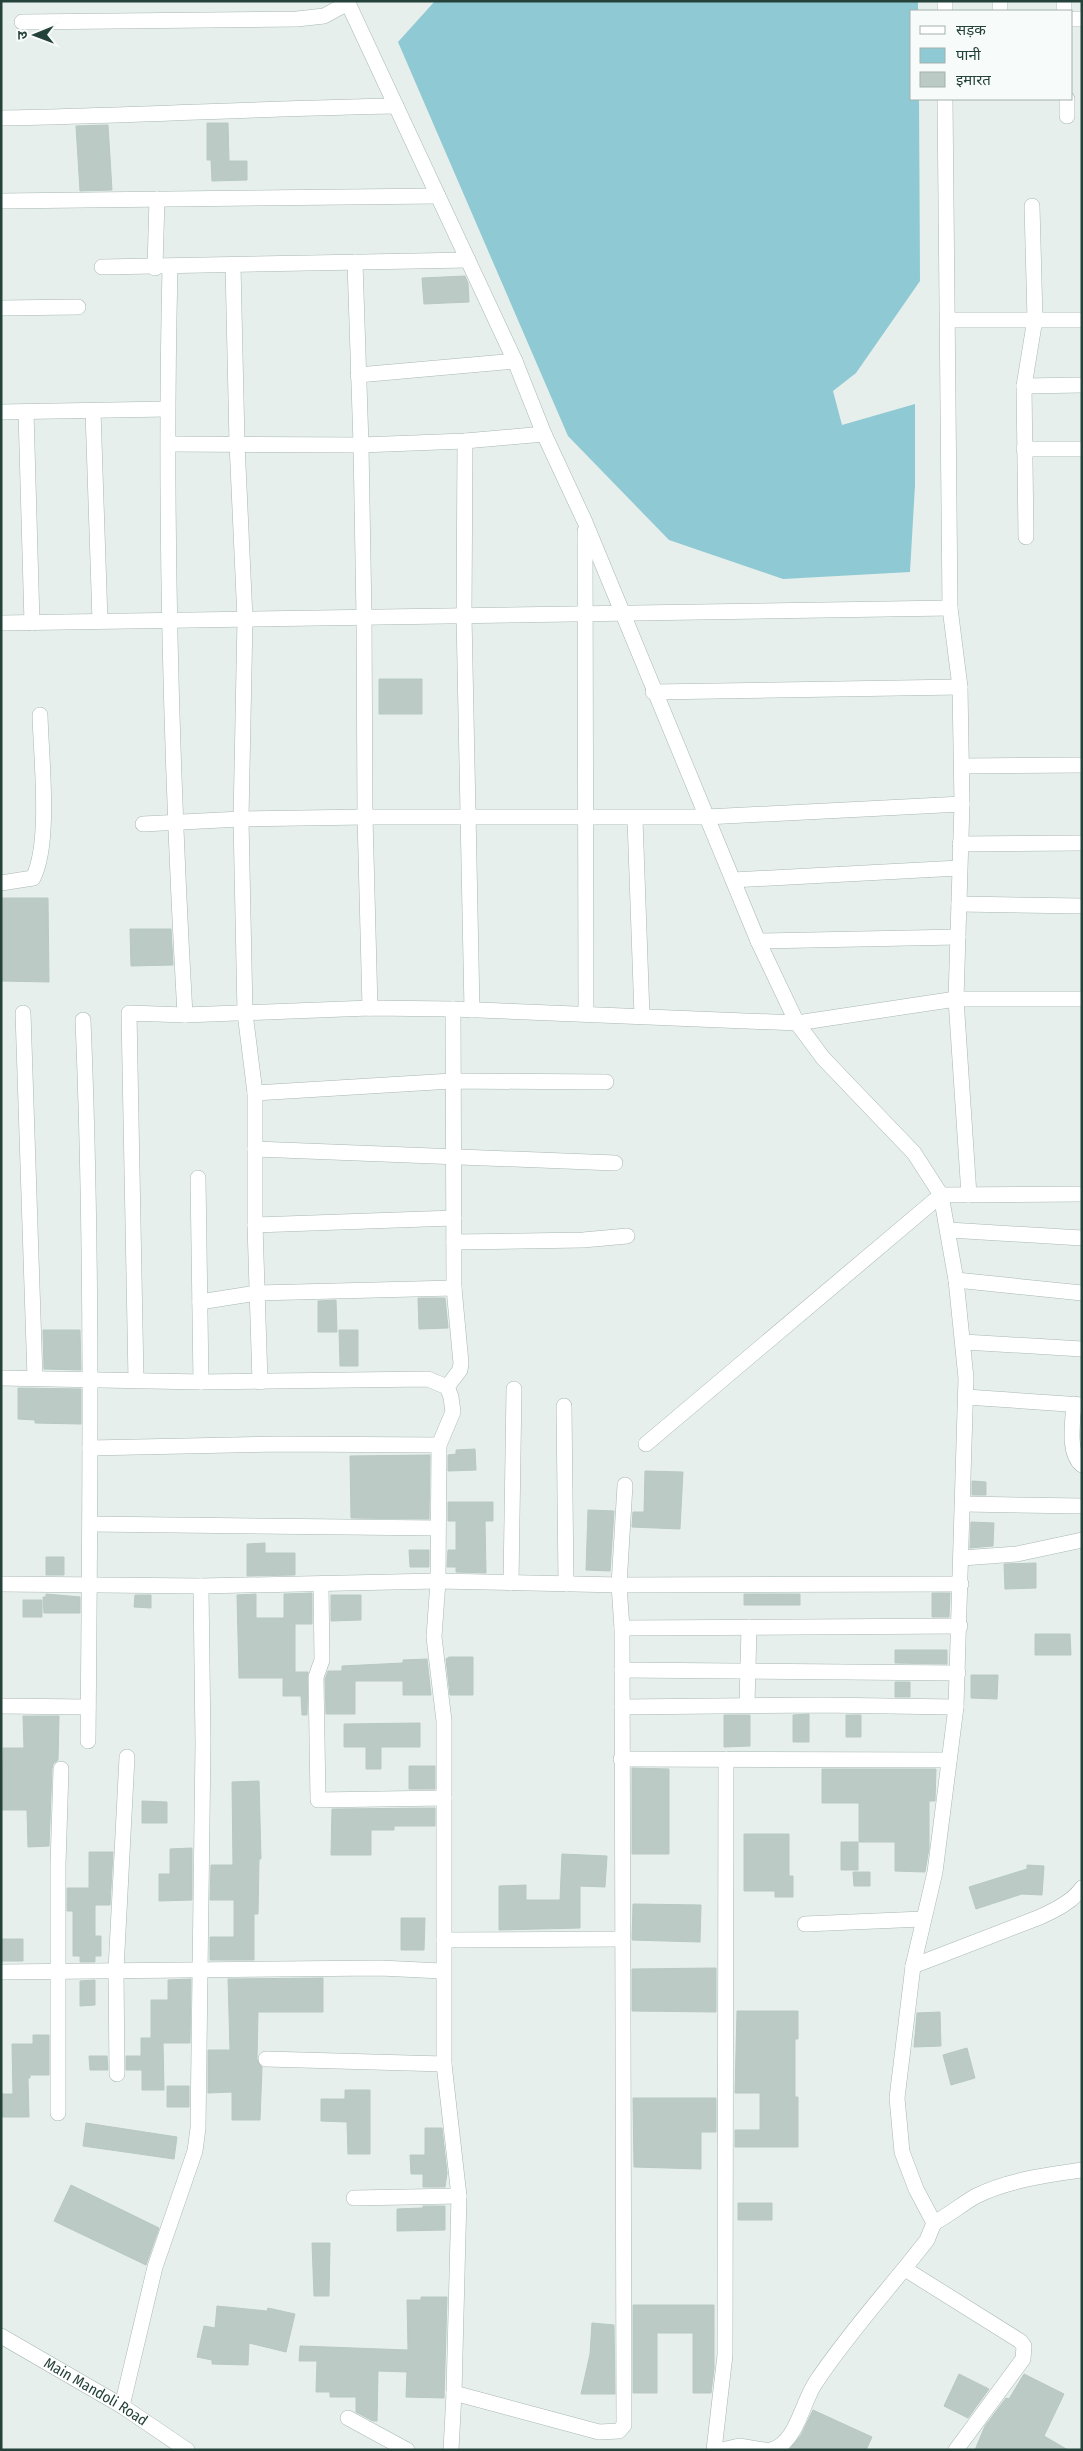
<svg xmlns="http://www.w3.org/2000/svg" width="1083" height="2451" font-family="'Fira Sans Condensed','Noto Sans Devanagari',sans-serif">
	<rect width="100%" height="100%" fill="#e6efeb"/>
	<!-- water -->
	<path fill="#8ec9d4" d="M 435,1 L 918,1 L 918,11 L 912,11 L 912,99 L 919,99 L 920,281 L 856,373 L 833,391 L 842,425 L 915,404 L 915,485 L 910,572 L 783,579 L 669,540 L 568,436 L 398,42 Z"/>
	<!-- building -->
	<path fill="#bbcac4" stroke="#b8c9c2" d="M 207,123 L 228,123 L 229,161 L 247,161 L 247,180 L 212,181 L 211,160 L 207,160 Z
		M 108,125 L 112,190 L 80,191 L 76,126 Z
		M 465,276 L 468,283 L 469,302 L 424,304 L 422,278 Z
		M 379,679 L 422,679 L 422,714 L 379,714 Z
		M 1,898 L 48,898 L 49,982 L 1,981 Z
		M 130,929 L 171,929 L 173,965 L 131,966 Z
		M 418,1298 L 445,1298 L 448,1328 L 419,1329 Z
		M 336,1300 L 337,1332 L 318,1332 L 318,1301 Z
		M 43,1330 L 80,1330 L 81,1370 L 44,1369 Z
		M 339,1330 L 358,1330 L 358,1366 L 340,1366 Z
		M 18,1388 L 81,1389 L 81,1424 L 35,1423 L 35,1420 L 18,1419 Z
		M 475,1449 L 476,1470 L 448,1471 L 448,1455 L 456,1454 L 456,1450 Z
		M 430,1455 L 429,1519 L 351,1518 L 350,1456 Z
		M 645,1471 L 683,1472 L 680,1529 L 632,1527 L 633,1512 L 644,1512 Z
		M 972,1481 L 986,1482 L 986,1495 L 972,1495 Z
		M 448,1502 L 493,1502 L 493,1521 L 485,1521 L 486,1573 L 456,1572 L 456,1567 L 447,1567 L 448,1550 L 456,1550 L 456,1521 L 448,1521 Z
		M 588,1510 L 614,1511 L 610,1571 L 586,1570 Z
		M 971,1522 L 994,1523 L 993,1546 L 970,1548 Z
		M 265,1543 L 265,1553 L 295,1553 L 295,1575 L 247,1576 L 247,1544 Z
		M 409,1550 L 429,1550 L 429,1567 L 410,1567 Z
		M 46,1557 L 64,1557 L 64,1575 L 46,1575 Z
		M 1036,1563 L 1036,1588 L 1005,1589 L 1004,1564 Z
		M 312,1593 L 312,1624 L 295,1624 L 295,1672 L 308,1672 L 307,1715 L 302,1715 L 301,1696 L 283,1696 L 283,1678 L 239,1678 L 237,1595 L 256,1594 L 256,1618 L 284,1618 L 284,1594 Z
		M 932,1593 L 950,1593 L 949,1617 L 932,1617 Z
		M 46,1594 L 80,1597 L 80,1613 L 44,1613 L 43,1597 L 46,1597 Z
		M 744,1594 L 800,1594 L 800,1605 L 744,1605 Z
		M 135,1595 L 151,1595 L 151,1608 L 134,1607 Z
		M 331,1595 L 361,1595 L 361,1620 L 331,1621 Z
		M 23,1600 L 42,1600 L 42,1617 L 23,1617 Z
		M 1035,1634 L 1070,1634 L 1071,1655 L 1035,1655 Z
		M 895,1650 L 947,1650 L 947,1664 L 895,1663 Z
		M 449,1657 L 473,1657 L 473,1695 L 450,1695 L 446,1659 Z
		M 427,1659 L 431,1695 L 403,1695 L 403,1681 L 355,1681 L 355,1714 L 326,1714 L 325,1679 L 328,1671 L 342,1671 L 342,1666 L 403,1663 L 403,1660 Z
		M 971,1675 L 998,1675 L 997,1699 L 971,1698 Z
		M 895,1682 L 910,1682 L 910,1697 L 895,1697 Z
		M 809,1714 L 809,1742 L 793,1742 L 793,1715 Z
		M 724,1715 L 750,1715 L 750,1746 L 724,1747 Z
		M 846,1715 L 861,1715 L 861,1737 L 846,1737 Z
		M 23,1716 L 59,1716 L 58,1760 L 53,1764 L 52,1769 L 49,1846 L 28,1847 L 27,1810 L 2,1810 L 3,1748 L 24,1748 Z
		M 420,1723 L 420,1747 L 381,1747 L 381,1769 L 366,1769 L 366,1747 L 344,1747 L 344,1724 Z
		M 409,1766 L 435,1766 L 435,1789 L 409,1789 Z
		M 632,1768 L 669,1769 L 669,1854 L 632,1854 Z
		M 822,1769 L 936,1769 L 935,1801 L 929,1801 L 929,1848 L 925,1872 L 895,1871 L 895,1842 L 859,1842 L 859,1803 L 822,1803 Z
		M 259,1781 L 261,1859 L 259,1859 L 258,1914 L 254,1914 L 254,1960 L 210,1960 L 210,1937 L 234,1937 L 234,1900 L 210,1900 L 211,1865 L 233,1865 L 232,1782 Z
		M 142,1801 L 167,1802 L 167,1823 L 142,1823 Z
		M 435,1808 L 435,1826 L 394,1826 L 394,1830 L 371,1830 L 371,1855 L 331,1855 L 332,1809 Z
		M 744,1834 L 789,1834 L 789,1876 L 793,1876 L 793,1897 L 775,1897 L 775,1891 L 744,1891 Z
		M 841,1842 L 858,1842 L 858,1870 L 841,1870 Z
		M 192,1848 L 192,1900 L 159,1901 L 159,1874 L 170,1874 L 170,1849 Z
		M 89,1852 L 113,1852 L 110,1905 L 95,1905 L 95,1936 L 101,1936 L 101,1956 L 95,1956 L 95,1962 L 80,1962 L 80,1956 L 73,1956 L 73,1911 L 67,1911 L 67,1888 L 89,1888 Z
		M 562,1854 L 607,1856 L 605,1887 L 580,1886 L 580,1928 L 499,1930 L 499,1886 L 526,1885 L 526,1900 L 560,1900 Z
		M 1027,1865 L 1044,1866 L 1042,1895 L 1022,1894 L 976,1909 L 969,1887 L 1027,1869 Z
		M 853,1872 L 870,1872 L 870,1886 L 854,1886 Z
		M 633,1904 L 701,1905 L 700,1942 L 632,1940 Z
		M 401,1918 L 425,1918 L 424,1950 L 401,1950 Z
		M 2,1939 L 23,1939 L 23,1961 L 2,1961 Z
		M 716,1968 L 716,2012 L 632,2011 L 632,1969 Z
		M 323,1978 L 323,2012 L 258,2012 L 257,2059 L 262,2067 L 260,2120 L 232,2120 L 232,2092 L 208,2093 L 208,2050 L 230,2050 L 228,1979 Z
		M 191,1979 L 190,2043 L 163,2043 L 164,2090 L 142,2090 L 142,2070 L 126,2070 L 126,2056 L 141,2056 L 141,2038 L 151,2038 L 151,2000 L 168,2000 L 168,1980 Z
		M 95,1980 L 95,2005 L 80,2006 L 80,1981 Z
		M 737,2011 L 798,2011 L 798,2039 L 795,2039 L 795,2097 L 798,2097 L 798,2147 L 735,2147 L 735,2130 L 760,2130 L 760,2093 L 735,2093 Z
		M 940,2012 L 941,2046 L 914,2047 L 917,2013 Z
		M 33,2035 L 49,2035 L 49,2075 L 30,2075 L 30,2078 L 28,2078 L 29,2117 L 1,2117 L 1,2094 L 13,2094 L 12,2044 L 33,2044 Z
		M 967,2048 L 975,2078 L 951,2085 L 943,2055 Z
		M 89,2056 L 107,2056 L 108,2070 L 90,2070 Z
		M 167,2086 L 189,2086 L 189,2107 L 167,2107 Z
		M 345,2090 L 370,2090 L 370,2154 L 348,2154 L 347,2122 L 321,2121 L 321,2099 L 345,2099 Z
		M 633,2098 L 716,2098 L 716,2132 L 701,2132 L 701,2169 L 634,2167 Z
		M 86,2123 L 177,2137 L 174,2159 L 83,2146 Z
		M 425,2128 L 442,2128 L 447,2173 L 445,2187 L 423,2187 L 423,2174 L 411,2174 L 410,2155 L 425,2155 Z
		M 71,2185 L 159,2228 L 146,2265 L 54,2221 Z
		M 738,2203 L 772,2203 L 772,2220 L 738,2220 Z
		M 423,2206 L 445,2206 L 445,2230 L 397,2231 L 397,2209 L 423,2208 Z
		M 312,2243 L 330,2243 L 329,2296 L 314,2296 Z
		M 421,2297 L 447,2297 L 444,2398 L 406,2397 L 407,2372 L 378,2371 L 377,2421 L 373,2421 L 356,2412 L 356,2397 L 330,2397 L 330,2392 L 316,2392 L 317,2361 L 299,2361 L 300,2346 L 408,2350 L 407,2300 L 421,2300 Z
		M 633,2305 L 714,2305 L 714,2369 L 711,2393 L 693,2393 L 693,2333 L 657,2333 L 657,2393 L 633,2393 Z
		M 217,2306 L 267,2311 L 268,2308 L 295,2314 L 286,2352 L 249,2343 L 248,2365 L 212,2364 L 212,2360 L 197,2357 L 204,2326 L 215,2328 Z
		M 592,2323 L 614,2325 L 615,2394 L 581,2394 L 590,2354 Z
		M 959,2374 L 989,2389 L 968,2418 L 944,2406 Z
		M 1024,2374 L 1064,2394 L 1044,2436 L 1068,2450 L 975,2450 L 985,2426 L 1006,2398 L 1009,2399 Z
		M 813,2410 L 872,2437 L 866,2450 L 789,2450 L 801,2435 Z"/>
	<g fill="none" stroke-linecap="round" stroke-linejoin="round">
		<defs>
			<g id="minor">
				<path d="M 347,1 L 515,361 L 544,434 L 585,522 L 758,941 L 797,1023 L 823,1058 L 914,1153 L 941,1195 L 956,1280 L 966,1378 L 956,1707 L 935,1872 L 913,1966 L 897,2098 L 902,2152 L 916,2189 L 934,2223 L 927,2240 C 891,2287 849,2332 816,2382 C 802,2402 797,2443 771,2450"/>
				<path d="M 945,11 L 945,1"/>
				<path d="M 1000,11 L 1000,1"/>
				<path d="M 1064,11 L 1064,1"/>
				<path d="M 1072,19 L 1082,19"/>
				<path d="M 22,22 L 297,19 L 324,16 L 348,3"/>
				<path d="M 945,99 L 950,608 L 960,687 L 962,804 L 956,999 L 969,1195"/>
				<path d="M 1067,99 L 1067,116"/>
				<path d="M 1,118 C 133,116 264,108 396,106"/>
				<path d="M 1,201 L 438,196"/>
				<path d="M 355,262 L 361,445 L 364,617 L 365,817 L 370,1008"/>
				<path d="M 233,265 L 237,443 L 245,619 L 241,819 L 245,1013 L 255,1093 L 255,1225 L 260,1382"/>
				<path d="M 102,267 L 468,260"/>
				<path d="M 155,268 L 157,199"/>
				<path d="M 170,268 C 164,517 171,766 185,1015"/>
				<path d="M 1,308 L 78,307"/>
				<path d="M 948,320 L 1082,320"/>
				<path d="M 358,375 L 515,361"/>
				<path d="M 1024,386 L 1082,385"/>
				<path d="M 93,411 L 100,621"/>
				<path d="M 1,412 L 167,409"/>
				<path d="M 26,412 L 32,623"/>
				<path d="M 465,441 L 464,616 L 472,1010"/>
				<path d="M 169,444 L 361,445 L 465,441 L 544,434"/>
				<path d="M 1024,449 L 1082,449"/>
				<path d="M 585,531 L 586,1014"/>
				<path d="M 1026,537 L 1024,386 L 1035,319 L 1032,206"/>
				<path d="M 1,623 L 950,608"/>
				<path d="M 653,692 L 960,687"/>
				<path d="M 962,766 L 1082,765"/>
				<path d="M 635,819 L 642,1016"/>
				<path d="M 143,824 L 241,819 L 365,817 L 706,817 L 962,804"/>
				<path d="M 960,844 L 1082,843"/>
				<path d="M 733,880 L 959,868"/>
				<path d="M 1,883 L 33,878 C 51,843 41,757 40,715"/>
				<path d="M 959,904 L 1082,906"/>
				<path d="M 758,941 L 958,937"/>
				<path d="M 23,1013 L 35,1378"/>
				<path d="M 83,1020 C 93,1260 90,1501 88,1741"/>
				<path d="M 255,1093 L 452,1081 L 606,1082"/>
				<path d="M 255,1149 L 615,1163"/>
				<path d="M 198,1178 L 201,1382"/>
				<path d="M 255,1225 L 454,1218"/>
				<path d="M 949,1230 L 1082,1238"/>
				<path d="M 454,1242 L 583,1240 L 627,1236"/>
				<path d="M 956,1280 L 1082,1293"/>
				<path d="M 200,1302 L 257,1293 L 454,1288"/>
				<path d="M 964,1342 L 1082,1349"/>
				<path d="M 1,1378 L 201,1382 L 428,1379 L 447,1387 L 451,1397 L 453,1412 L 439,1445 L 438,1581 L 434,1637 L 444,1721 L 444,2064 L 459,2196 L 454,2393 L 451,2450"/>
				<path d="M 136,1380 L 129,1013 L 185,1015 L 370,1008 L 453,1009 L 797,1023 L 956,999 L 1082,999"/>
				<path d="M 447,1387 L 460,1370 L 461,1363 L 454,1288 L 453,1009"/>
				<path d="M 966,1397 L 1082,1405"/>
				<path d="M 1074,1404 C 1073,1421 1067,1453 1082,1465"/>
				<path d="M 564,1406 L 566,1584"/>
				<path d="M 646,1444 L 941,1195 L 1082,1194"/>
				<path d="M 90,1448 L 280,1444 L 439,1445"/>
				<path d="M 963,1504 L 1082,1506"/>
				<path d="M 90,1524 L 438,1528"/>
				<path d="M 962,1558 L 1017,1554 L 1082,1540"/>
				<path d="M 511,1583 L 514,1389"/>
				<path d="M 1,1584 L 201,1586 L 438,1581 L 619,1585 L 961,1584"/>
				<path d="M 321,1584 L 322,1660 L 316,1677 L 318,1800 L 444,1798"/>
				<path d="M 622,1628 L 960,1626"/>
				<path d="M 622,1670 L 958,1673"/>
				<path d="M 747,1705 L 749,1627"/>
				<path d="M 1,1706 L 88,1707"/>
				<path d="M 622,1707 L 820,1705 L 956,1707"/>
				<path d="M 621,1759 L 949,1760"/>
				<path d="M 805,1924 L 923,1919"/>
				<path d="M 444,1940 L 623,1939"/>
				<path d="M 913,1966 L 1040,1917 C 1055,1910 1072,1902 1082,1888"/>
				<path d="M 1,1972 L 380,1968 L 442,1971"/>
				<path d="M 266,2059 L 444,2064"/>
				<path d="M 117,2074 L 116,1970 L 127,1757"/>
				<path d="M 58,2113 L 58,1865 L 61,1769"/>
				<path d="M 354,2198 L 459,2196"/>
				<path d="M 934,2223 C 949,2215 962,2204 976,2196 C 1008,2180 1047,2175 1082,2170"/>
				<path d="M 905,2269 L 1020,2341 L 1024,2346 L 1023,2359 L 956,2450"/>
				<path id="s1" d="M 1,2336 L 122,2406 L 187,2450"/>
				<path d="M 454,2393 L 599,2432 L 619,2431 L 624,2425 L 622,1628 L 619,1585 L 625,1485"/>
				<path d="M 122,2406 L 155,2267 L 195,2151 L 198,2128 L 203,1743 L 201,1586"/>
				<path d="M 348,2418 L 407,2450"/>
				<path d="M 714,2450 L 725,2355 L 726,1759"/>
				<path d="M 722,2450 L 739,2446 L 764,2450"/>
			</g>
		</defs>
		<!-- minor casing -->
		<use href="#minor" stroke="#a8b8b2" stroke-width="16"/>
		<!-- minor -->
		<use href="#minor" stroke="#fff" stroke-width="15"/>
	</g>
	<g text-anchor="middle" stroke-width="4.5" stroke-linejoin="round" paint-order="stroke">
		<!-- street labels -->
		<g font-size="15" fill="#24423a" stroke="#f7fbf9">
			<text dy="5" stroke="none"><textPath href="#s1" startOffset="110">Main Mandoli Road</textPath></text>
		</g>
	</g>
	<!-- border -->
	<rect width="1083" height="2451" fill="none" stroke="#24423a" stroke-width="5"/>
	<!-- legend -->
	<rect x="910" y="10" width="162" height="90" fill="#f7fbf9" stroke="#a3b1ad"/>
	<rect x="920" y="26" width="25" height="8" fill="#ffffff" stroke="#a3b1ad"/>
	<text x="956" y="35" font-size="15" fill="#24423a">सड़क</text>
	<rect x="920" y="48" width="25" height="15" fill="#8ec9d4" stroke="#a3b1ad"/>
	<text x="956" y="60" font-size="15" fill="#24423a">पानी</text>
	<rect x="920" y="72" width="25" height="15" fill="#bbcac4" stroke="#a3b1ad"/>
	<text x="956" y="85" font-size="15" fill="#24423a">इमारत</text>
	<!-- north arrow -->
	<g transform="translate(35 35) rotate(269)" stroke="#f7fbf9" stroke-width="4" paint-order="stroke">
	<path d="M0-4L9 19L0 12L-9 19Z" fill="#24423a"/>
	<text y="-8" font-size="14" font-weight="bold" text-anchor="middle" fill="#24423a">उ</text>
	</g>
</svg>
